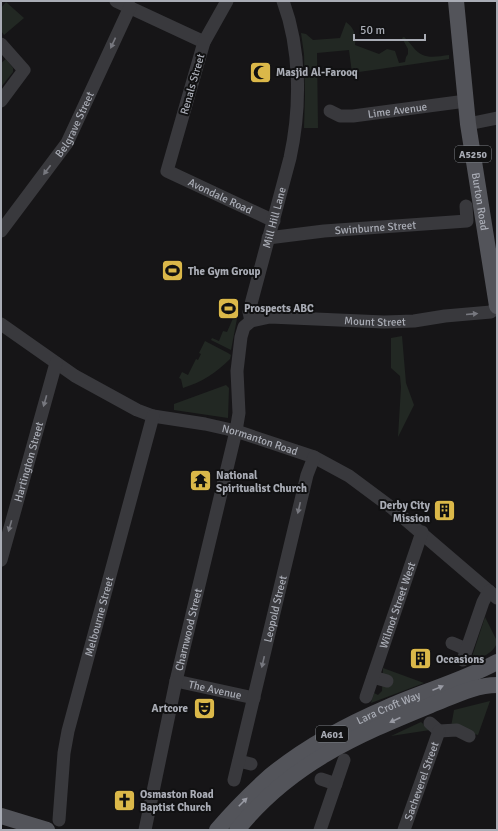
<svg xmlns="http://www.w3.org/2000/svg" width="498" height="831" font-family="Signika,sans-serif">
	<rect width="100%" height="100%" fill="#161517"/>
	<!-- green -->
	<path fill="#222823" d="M 6,2 L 24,18 L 4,35 L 1,31 L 1,8 Z
		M 346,22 C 354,28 356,34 355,45 L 379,54 L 387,49 L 395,51 L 399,63 L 405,62 L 406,57 L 408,54 L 408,49 L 402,38 L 404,37 C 408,40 410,44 413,47 C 423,60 434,57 449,55 L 449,59 L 352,73 L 349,50 L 317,53 L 318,128 L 304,128 L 305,96 L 304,54 L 301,33 L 306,34 L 313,40 L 340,38 Z
		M 6,59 L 13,68 L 13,72 L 1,87 L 1,63 Z
		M 238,307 L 239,308 L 231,350 L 211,340 L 212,338 L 219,341 L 223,331 L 227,332 Z
		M 402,336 L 406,383 L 414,405 L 398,437 L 401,387 L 400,376 L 391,368 L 391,338 Z
		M 205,341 L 228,353 L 231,355 L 230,359 C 216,373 202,382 183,388 L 181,379 L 179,378 L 182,372 L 188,375 L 196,359 L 198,360 L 201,354 L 199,353 Z
		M 226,385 L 229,388 L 228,418 L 174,410 L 174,404 Z
		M 485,617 L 497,641 C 496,653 479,658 470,663 Z
		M 383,668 L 424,683 L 371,703 L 374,693 L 378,695 L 382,691 Z
		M 490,701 L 478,735 L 451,727 L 454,710 Z
		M 421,722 L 430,730 L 391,736 Z"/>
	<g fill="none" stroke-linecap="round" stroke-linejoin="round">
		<!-- minor -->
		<g stroke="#39393d" stroke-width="13">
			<path d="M 116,1 L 204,42"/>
			<path id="s1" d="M 227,1 L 204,42 L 167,171 L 274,221"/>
			<path d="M 1,44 L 24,70 L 1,101"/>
			<path id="s2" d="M 330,111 L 340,116 L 353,116 L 466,101"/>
			<path d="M 468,124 L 497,118"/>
			<path id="s3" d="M 1,231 L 67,143 L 130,7"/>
			<path id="s4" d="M 268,238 L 324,231 L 467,221 L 466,206"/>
			<path id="s5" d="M 251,321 L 249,312 L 252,300 L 290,158 C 301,108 301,49 283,1"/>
			<path id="s6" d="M 1,324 L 75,376 L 137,410 L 153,416 L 205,424 L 236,431 L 314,457 L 349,476 L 392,508 L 497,598"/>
			<path id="s7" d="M 1,560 L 56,363"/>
			<path d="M 452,643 L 466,649"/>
			<path d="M 463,660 L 483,602 L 489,591"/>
			<path d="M 373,677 L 387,681"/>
			<path id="s8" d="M 176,681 L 254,698"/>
			<path id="s9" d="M 366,697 L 422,532"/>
			<path d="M 430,723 L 439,731 L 457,730 L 469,736"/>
			<path d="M 239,761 L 251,764"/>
			<path d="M 321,779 L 336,784"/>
			<path id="s10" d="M 234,780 L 307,475 L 314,457"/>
			<path id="s11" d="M 59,820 L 64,753 L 68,731 L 153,416"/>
			<path id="s12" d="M 145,830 L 176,681 L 236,431 L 239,413 L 237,371 L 241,337 L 244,327 L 251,321 L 270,317 L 384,322 L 414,321 L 445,316 L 491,312 L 497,306"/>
			<path d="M 320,830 L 344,760"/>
			<path id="s13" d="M 404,830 L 439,731"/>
		</g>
		<!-- major -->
		<g stroke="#53545a" stroke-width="16">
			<path id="s14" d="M 456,1 L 468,124 L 497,306"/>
			<path d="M 1,816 L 47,830"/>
			<path id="s15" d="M 217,830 C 233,811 251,793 270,776 C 305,747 346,725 388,707 C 424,691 462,681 497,662"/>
			<path d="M 237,830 C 290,764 355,736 431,705 C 452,697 474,685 497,685"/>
		</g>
	</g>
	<!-- one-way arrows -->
	<defs><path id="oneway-solid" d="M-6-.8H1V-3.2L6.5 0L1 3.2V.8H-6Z"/></defs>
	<g fill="#77787f">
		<use href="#oneway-solid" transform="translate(113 43) rotate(115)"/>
		<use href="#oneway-solid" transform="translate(47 170) rotate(127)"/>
		<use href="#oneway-solid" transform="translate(472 314) rotate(-5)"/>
		<use href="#oneway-solid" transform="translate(45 401) rotate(106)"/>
		<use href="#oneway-solid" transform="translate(299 508) rotate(103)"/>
		<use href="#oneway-solid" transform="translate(10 526) rotate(106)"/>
		<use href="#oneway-solid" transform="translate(263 662) rotate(103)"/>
	</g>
	<g fill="#989aa3">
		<use href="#oneway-solid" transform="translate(438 688) rotate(-22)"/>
		<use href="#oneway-solid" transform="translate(395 720) rotate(155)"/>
		<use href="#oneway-solid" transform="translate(243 802) rotate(-45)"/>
	</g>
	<!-- icons -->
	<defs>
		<symbol id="mosque-square" viewBox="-11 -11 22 22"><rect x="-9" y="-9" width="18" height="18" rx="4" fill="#dbb849" stroke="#111112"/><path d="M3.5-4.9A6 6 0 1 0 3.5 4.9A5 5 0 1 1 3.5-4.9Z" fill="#111"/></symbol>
		<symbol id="stadium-square" viewBox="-11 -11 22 22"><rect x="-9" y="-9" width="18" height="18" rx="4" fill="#dbb849" stroke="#111112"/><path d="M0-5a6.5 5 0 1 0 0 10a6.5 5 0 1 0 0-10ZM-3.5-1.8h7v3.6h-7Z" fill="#111"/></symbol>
		<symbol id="temple-square" viewBox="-11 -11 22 22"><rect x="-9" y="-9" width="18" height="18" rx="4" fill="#dbb849" stroke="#111112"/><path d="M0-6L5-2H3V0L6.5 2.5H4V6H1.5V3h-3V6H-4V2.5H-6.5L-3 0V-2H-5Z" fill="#111"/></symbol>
		<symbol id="building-square" viewBox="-11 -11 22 22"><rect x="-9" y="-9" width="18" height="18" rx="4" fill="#dbb849" stroke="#111112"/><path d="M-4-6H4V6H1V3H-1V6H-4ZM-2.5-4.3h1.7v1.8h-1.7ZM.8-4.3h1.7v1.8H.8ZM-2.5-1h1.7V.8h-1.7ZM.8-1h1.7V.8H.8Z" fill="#111"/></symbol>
		<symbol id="theatre-square" viewBox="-11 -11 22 22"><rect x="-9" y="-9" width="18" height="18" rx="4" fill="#dbb849" stroke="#111112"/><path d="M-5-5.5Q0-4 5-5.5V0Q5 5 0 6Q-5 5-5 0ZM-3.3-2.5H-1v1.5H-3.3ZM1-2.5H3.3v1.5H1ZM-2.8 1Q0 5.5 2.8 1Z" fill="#111"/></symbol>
		<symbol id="church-square" viewBox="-11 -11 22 22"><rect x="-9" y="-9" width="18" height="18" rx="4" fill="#dbb849" stroke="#111112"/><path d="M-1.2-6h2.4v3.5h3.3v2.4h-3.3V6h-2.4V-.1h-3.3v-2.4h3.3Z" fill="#111"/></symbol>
	</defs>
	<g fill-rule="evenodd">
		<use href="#mosque-square" x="248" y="60" width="25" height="25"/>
		<use href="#stadium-square" x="160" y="258" width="25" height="25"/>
		<use href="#stadium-square" x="216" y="296" width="25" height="25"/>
		<use href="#temple-square" x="188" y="468" width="25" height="25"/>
		<use href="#building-square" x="432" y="498" width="25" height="25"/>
		<use href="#building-square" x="408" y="646" width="25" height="25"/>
		<use href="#theatre-square" x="192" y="696" width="25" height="25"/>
		<use href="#church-square" x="112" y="788" width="25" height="25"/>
	</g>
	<g text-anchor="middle" stroke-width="4" stroke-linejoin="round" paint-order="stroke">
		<!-- shield labels -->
		<g fill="#111112" stroke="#7b7e84" stroke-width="1">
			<rect x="455" y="146" width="36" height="16" rx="3"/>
			<rect x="316" y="726" width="32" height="16" rx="3"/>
		</g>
		<g font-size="10" font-weight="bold" fill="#a9acb5">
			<text x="473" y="158">A5250</text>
			<text x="332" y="738">A601</text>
		</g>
		<!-- poi labels -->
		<g font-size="11" font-weight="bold" fill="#a9acb5" stroke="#111112" text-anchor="start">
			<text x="276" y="76">Masjid Al-Farooq</text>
			<text x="188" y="275">The Gym Group</text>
			<text x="244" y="312">Prospects ABC</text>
			<text x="216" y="479">National<tspan x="216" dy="13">Spiritualist Church</tspan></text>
			<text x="430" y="509" text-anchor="end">Derby City<tspan x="430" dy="13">Mission</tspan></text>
			<text x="436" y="663">Occasions</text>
			<text x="188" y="712" text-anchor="end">Artcore</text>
			<text x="140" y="798">Osmaston Road<tspan x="140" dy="13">Baptist Church</tspan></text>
		</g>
		<!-- street labels -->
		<g font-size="11" fill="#a9acb5" stroke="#111112">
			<text transform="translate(192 84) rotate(-74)" y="4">Renals Street</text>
			<text dy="4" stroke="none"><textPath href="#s2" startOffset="69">Lime Avenue</textPath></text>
			<text dy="4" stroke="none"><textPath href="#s3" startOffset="130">Belgrave Street</textPath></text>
			<text dy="4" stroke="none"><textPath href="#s1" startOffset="240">Avondale Road</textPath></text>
			<text dy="4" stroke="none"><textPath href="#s14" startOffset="202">Burton Road</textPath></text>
			<text dy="4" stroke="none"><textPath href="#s5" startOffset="107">Mill Hill Lane</textPath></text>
			<text dy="4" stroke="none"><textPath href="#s4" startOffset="108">Swinburne Street</textPath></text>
			<text dy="4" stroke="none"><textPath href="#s12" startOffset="648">Mount Street</textPath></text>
			<text dy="4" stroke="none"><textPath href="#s6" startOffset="288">Normanton Road</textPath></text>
			<text dy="4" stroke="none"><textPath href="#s7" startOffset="102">Hartington Street</textPath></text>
			<text dy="4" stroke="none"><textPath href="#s9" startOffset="97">Wilmot Street West</textPath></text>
			<text dy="4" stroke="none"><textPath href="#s10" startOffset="176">Leopold Street</textPath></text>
			<text dy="4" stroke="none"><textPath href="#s11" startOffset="208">Melbourne Street</textPath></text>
			<text dy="4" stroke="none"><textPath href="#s12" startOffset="205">Charnwood Street</textPath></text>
			<text dy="4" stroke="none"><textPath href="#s8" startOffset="40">The Avenue</textPath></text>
			<text dy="4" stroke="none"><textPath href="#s15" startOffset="213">Lara Croft Way</textPath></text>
			<text dy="4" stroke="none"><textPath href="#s13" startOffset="52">Sacheverel Street</textPath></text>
		</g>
	</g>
	<!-- border -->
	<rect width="498" height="831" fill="none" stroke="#a9acb5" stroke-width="4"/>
	<!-- scale -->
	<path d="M354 34v6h71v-6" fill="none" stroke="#a9acb5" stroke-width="2"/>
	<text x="360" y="34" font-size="12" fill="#a9acb5" stroke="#111112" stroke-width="3" paint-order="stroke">50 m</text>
</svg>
